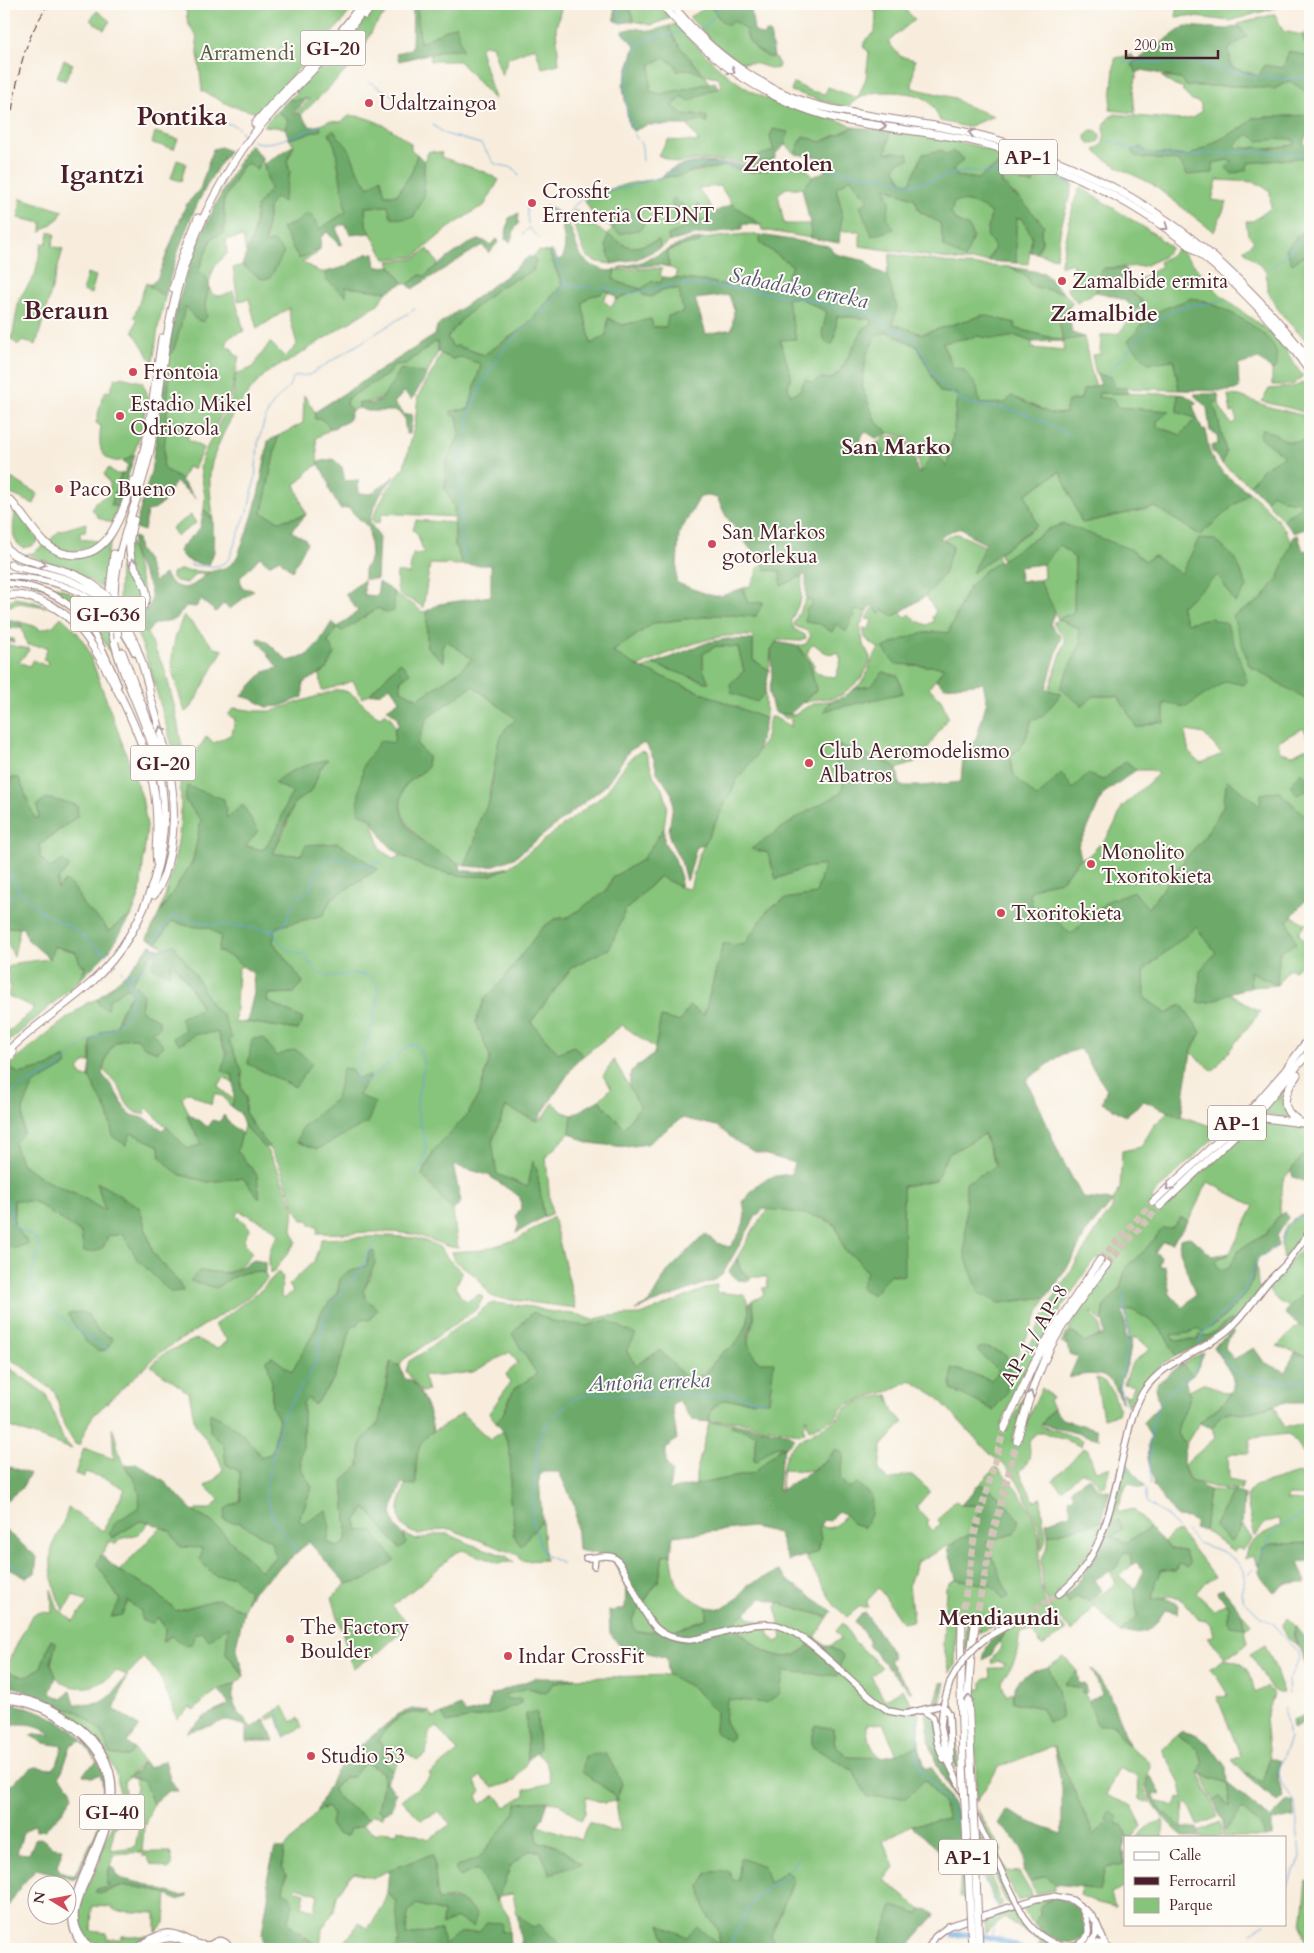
<svg xmlns="http://www.w3.org/2000/svg" width="1314" height="1953" font-family="Cardo,serif">
	<rect width="100%" height="100%" fill="#fdfcf7"/>
	<filter id="ink" filterUnits="userSpaceOnUse"><feTurbulence type="fractalNoise" baseFrequency=".02" numOctaves="2"/><feDisplacementMap in="SourceGraphic" scale="10" xChannelSelector="R" yChannelSelector="G"/><feConvolveMatrix kernelMatrix="1 2 1 2 8 2 1 2 1" color-interpolation-filters="sRGB"/></filter>
	<filter id="wash" filterUnits="userSpaceOnUse"><feTurbulence type="fractalNoise" baseFrequency=".0096" numOctaves="4" result="noise"/><feDisplacementMap in="SourceGraphic" scale="20" xChannelSelector="R" yChannelSelector="G"/><feGaussianBlur stdDeviation="1.12" result="paint"/><feColorMatrix in="noise" values="0 0 0 0 0 0 0 0 0 0 0 0 0 0 0 0 0 1.4 0 .05"/><feComposite in="paint" operator="in"/></filter>
	<g filter="url(#wash)">
		<rect width="100%" height="100%" fill="#f8eddd"/>
		<!-- green -->
		<path fill="#87c47b" stroke="#687253" fill-rule="evenodd" d="M 185,4 L 355,4 L 342,22 L 257,113 L 229,105 L 202,91 L 196,34 L 188,24 Z
			M 376,4 L 394,4 L 374,27 L 358,59 L 301,115 L 296,113 L 310,99 L 288,100 L 297,93 L 296,91 L 343,46 Z
			M 417,4 L 567,4 L 562,5 L 556,28 L 559,64 L 542,68 L 535,47 L 508,58 L 502,76 L 492,45 L 484,45 L 480,49 L 495,100 L 459,61 L 430,61 L 430,55 L 448,49 L 463,50 L 420,43 Z
			M 628,4 L 659,4 L 671,18 L 651,25 L 634,21 Z
			M 869,4 L 899,4 L 915,19 L 888,42 L 900,56 L 915,60 L 912,88 L 955,98 L 964,105 L 994,116 L 967,127 L 940,121 C 937,113 932,103 924,98 C 914,92 885,91 873,93 C 863,95 854,101 846,108 L 791,91 L 794,83 L 810,91 L 825,94 L 828,87 L 858,98 L 866,78 L 869,52 L 863,47 L 866,39 L 875,32 L 876,13 Z
			M 1178,4 L 1275,4 L 1275,8 L 1230,21 L 1186,16 L 1176,17 Z
			M 710,6 L 722,22 L 734,21 L 745,29 L 749,41 L 768,57 L 774,57 L 779,64 L 778,68 L 773,69 L 754,63 L 738,62 L 720,49 L 689,17 Z
			M 97,11 L 110,21 L 104,30 L 90,20 Z
			M 1275,14 L 1283,31 L 1302,35 L 1310,57 L 1289,51 L 1283,68 L 1259,76 L 1231,67 L 1229,49 L 1246,36 L 1238,24 Z
			M 676,24 C 696,45 716,68 740,84 C 770,105 812,114 847,123 L 854,127 L 821,142 L 803,136 L 795,154 L 785,145 L 788,133 L 770,137 L 774,151 L 758,156 L 755,163 L 699,160 L 676,163 L 658,155 L 668,140 L 699,142 L 688,125 L 707,117 L 693,114 L 687,116 L 671,107 L 682,97 L 691,100 L 711,90 L 722,88 L 718,77 L 705,75 L 709,83 L 661,95 L 650,91 L 651,64 L 663,58 L 704,74 C 691,58 676,47 669,26 Z
			M 1132,55 L 1136,61 L 1132,64 L 1137,73 L 1133,92 L 1135,113 L 1110,110 L 1115,58 Z
			M 64,60 L 73,64 L 65,81 L 57,77 Z
			M 1161,76 L 1184,80 L 1186,86 L 1243,86 L 1274,89 L 1290,81 L 1310,94 L 1309,115 L 1252,118 L 1245,126 L 1189,156 L 1148,153 L 1136,157 L 1213,163 L 1227,160 L 1248,163 L 1310,157 L 1310,223 L 1286,250 L 1292,263 L 1310,252 L 1310,344 C 1294,329 1277,312 1268,291 C 1266,285 1267,277 1266,271 L 1243,250 L 1254,241 L 1248,235 L 1246,221 L 1253,221 L 1271,208 L 1270,191 L 1255,182 L 1217,180 L 1212,200 L 1227,202 L 1214,232 L 1152,184 L 1121,169 L 1098,154 L 1095,150 C 1115,138 1093,127 1114,114 L 1180,120 L 1192,118 L 1201,112 L 1201,105 L 1198,102 L 1192,101 L 1183,92 L 1183,87 L 1175,86 Z
			M 277,111 L 288,120 L 285,128 L 263,126 Z
			M 349,116 C 368,114 397,131 411,144 L 411,150 L 417,154 L 412,172 L 397,195 L 385,195 L 369,187 L 358,172 L 349,149 L 329,133 L 335,146 L 346,212 L 320,229 L 312,216 L 282,228 L 299,259 L 320,249 L 316,254 L 302,262 L 320,272 L 326,272 L 327,280 L 346,295 L 346,287 L 387,292 L 378,304 L 286,363 C 255,368 212,444 210,474 C 209,489 212,505 213,520 L 204,509 L 205,497 L 200,467 L 203,455 L 233,397 L 235,376 L 238,373 L 252,368 L 270,342 L 285,357 L 297,345 C 295,335 288,315 289,308 L 257,329 L 249,299 L 238,301 L 233,268 L 242,265 L 262,279 L 269,206 L 276,196 L 283,202 L 290,172 L 287,161 L 294,145 L 289,139 L 320,130 L 320,125 L 329,121 L 341,122 Z
			M1086 137a7 7 0 1 1 14 0a7 7 0 1 1-14 0Z
			M 155,132 L 178,139 L 174,149 L 152,143 Z
			M 890,132 C 913,135 936,137 958,142 C 998,150 1038,164 1073,184 L 1061,227 L 1056,258 L 1036,253 C 1038,250 1041,246 1042,243 C 1044,234 1026,203 1019,198 C 1011,191 1003,190 1001,178 L 1016,178 L 1008,157 L 978,179 L 956,176 L 953,169 L 963,159 L 923,154 L 910,183 L 903,182 L 895,170 L 898,162 L 886,153 Z
			M 1248,134 C 1257,136 1290,138 1295,141 L 1293,145 L 1269,149 L 1256,147 L 1240,149 L 1233,145 Z
			M 429,151 L 442,153 L 441,157 L 485,172 L 499,180 L 484,206 L 477,209 L 446,230 L 420,252 L 413,257 L 385,259 L 366,225 L 365,207 L 389,206 L 424,196 L 424,161 Z
			M 262,158 L 270,190 L 257,206 L 253,237 L 246,253 L 243,237 L 228,239 L 226,242 L 227,254 C 224,257 219,261 216,265 C 211,273 203,294 218,296 C 223,296 229,293 233,291 L 244,331 L 229,337 L 226,346 L 232,349 L 235,355 L 239,356 L 231,395 L 213,431 L 194,423 L 187,439 L 203,448 L 194,469 L 187,467 L 181,480 L 163,468 L 169,370 L 166,369 L 167,358 L 174,351 L 180,321 L 186,305 L 205,304 L 209,286 L 198,272 L 212,237 L 225,217 L 223,202 L 242,166 L 249,163 L 256,170 Z
			M 177,160 L 186,163 L 181,181 L 171,178 Z
			M 726,166 L 752,172 L 795,166 L 806,168 L 813,177 L 802,188 L 786,188 L 778,194 L 784,224 L 810,224 L 811,238 L 762,230 L 761,225 L 732,204 L 720,186 L 698,188 L 715,212 L 710,218 L 700,222 L 698,205 L 692,214 L 689,227 L 668,235 L 669,242 L 660,248 L 659,240 C 631,249 633,251 608,236 L 606,246 L 612,264 L 597,262 L 586,256 L 573,223 L 568,216 L 575,210 L 592,225 L 608,235 L 612,229 L 601,220 L 595,218 L 585,201 L 592,195 L 627,184 Z
			M 851,178 L 868,201 L 886,216 L 890,202 L 884,187 L 915,199 L 919,211 L 940,223 L 944,247 L 969,227 L 956,221 L 951,213 L 953,202 C 970,200 979,204 991,213 L 988,235 L 995,247 L 988,261 L 962,261 L 860,246 L 860,231 L 840,231 L 842,211 L 836,188 Z
			M 1080,187 L 1156,235 L 1171,248 L 1163,257 L 1144,266 L 1105,268 L 1099,273 L 1096,292 L 1077,302 L 1066,288 L 1077,283 L 1072,263 L 1060,267 L 1074,202 Z
			M 21,198 L 63,211 L 59,218 L 41,232 L 42,223 L 18,218 Z
			M 1015,218 L 1021,218 L 1032,236 L 1028,264 L 1016,263 Z
			M 49,232 L 55,234 L 52,246 L 63,249 L 36,345 L 23,341 L 18,345 L 10,338 L 13,333 L 19,299 L 35,275 L 42,243 L 46,244 Z
			M 745,234 L 760,235 L 760,243 L 793,266 L 781,286 L 761,280 L 725,285 L 711,282 L 674,278 L 677,271 L 669,267 L 668,251 L 684,245 L 699,243 L 701,239 Z
			M 1177,248 C 1193,261 1204,278 1219,293 C 1236,309 1256,320 1274,336 C 1287,348 1292,363 1303,376 L 1293,385 L 1272,385 L 1272,370 L 1276,367 L 1265,335 L 1221,308 L 1204,300 L 1174,360 L 1179,390 L 1114,388 L 1112,377 L 1096,374 L 1092,355 L 1100,354 L 1101,336 L 1119,333 L 1131,318 L 1134,309 L 1141,306 L 1142,300 L 1125,288 L 1161,267 L 1159,262 L 1174,253 Z
			M 428,249 L 438,264 L 425,276 L 420,275 L 408,284 L 403,283 L 388,261 L 413,259 Z
			M 539,251 L 549,252 L 562,285 L 526,326 L 484,355 L 458,346 L 453,347 L 447,338 L 462,319 L 499,287 L 533,271 L 536,260 L 532,257 Z
			M 890,254 L 963,265 L 1011,267 L 1027,277 L 1032,286 L 1064,293 L 1073,303 L 1058,315 L 1063,340 L 1084,337 L 1092,375 L 1096,386 L 1083,390 L 1081,399 L 1068,401 L 1065,413 L 1052,415 L 1011,396 L 1006,403 L 980,404 L 953,368 L 942,342 L 978,336 L 996,339 L 1016,336 L 1032,342 L 1032,348 L 1064,351 L 1063,341 L 1015,328 L 984,315 L 922,334 L 893,324 L 896,307 L 887,275 Z
			M 655,268 L 662,269 L 660,276 L 664,277 L 660,283 L 653,281 L 642,289 L 643,295 L 651,297 L 664,289 L 679,289 L 684,312 L 667,327 L 653,327 L 651,319 L 622,325 L 591,344 L 582,303 L 590,296 L 601,294 L 604,290 L 609,291 L 603,300 L 611,307 L 616,300 L 641,289 L 620,283 L 613,278 L 615,270 Z
			M 87,273 L 96,276 L 91,294 L 83,291 Z
			M 146,283 L 152,285 L 151,287 L 165,297 L 158,328 L 153,363 L 133,331 L 137,319 L 134,317 Z
			M 787,298 L 800,298 L 827,312 L 822,333 L 835,338 L 837,316 L 871,319 L 872,325 L 864,328 L 841,370 L 831,379 C 814,378 806,390 790,395 L 788,389 L 791,375 L 779,340 L 795,339 Z
			M 888,332 L 918,347 L 940,392 L 957,394 L 954,430 L 947,467 L 920,473 L 917,454 L 908,437 L 889,433 L 876,422 L 862,388 L 866,356 L 876,335 Z
			M 435,342 L 438,342 L 438,352 L 427,374 L 401,370 C 388,389 386,405 359,402 L 359,408 L 352,410 L 346,405 L 347,399 L 387,375 L 394,365 L 406,364 Z
			M 441,353 L 452,359 L 460,357 L 481,364 L 469,409 L 451,411 L 457,417 L 460,434 L 446,464 L 445,489 L 454,506 L 455,517 L 382,513 L 380,522 L 374,523 L 372,519 L 384,495 L 404,467 L 415,424 L 418,396 L 435,367 Z
			M 121,377 L 142,382 L 147,393 L 147,399 C 145,410 139,448 132,455 C 123,465 105,463 101,449 C 99,444 100,432 101,426 L 96,423 L 102,398 L 106,391 L 110,392 L 115,378 L 120,379 Z
			M 1306,381 L 1310,387 L 1310,416 C 1302,409 1275,406 1262,401 L 1269,389 L 1294,387 Z
			M 1099,393 L 1178,394 L 1177,412 L 1196,418 L 1181,435 L 1157,427 L 1157,421 L 1169,411 L 1116,407 L 1098,397 Z
			M 304,395 L 315,412 L 315,419 L 322,419 L 331,429 L 316,438 L 318,465 C 305,470 307,478 295,484 L 306,515 L 279,521 L 262,513 L 278,436 L 303,423 Z
			M 1228,395 L 1240,396 L 1269,407 L 1310,417 L 1310,441 L 1289,442 L 1259,437 L 1285,456 L 1262,469 L 1250,485 L 1222,464 L 1226,452 L 1214,403 L 1219,401 L 1220,407 L 1231,424 L 1237,421 L 1234,412 L 1231,413 Z
			M 887,436 L 906,438 L 914,454 L 900,451 L 893,459 L 877,443 Z
			M 109,468 L 116,474 L 121,474 L 111,505 L 118,507 L 112,523 L 99,518 L 92,509 L 95,502 C 104,498 110,494 110,484 L 104,474 Z
			M 1061,471 L 1082,523 L 1155,507 L 1200,535 L 1249,492 C 1266,506 1283,523 1292,543 L 1279,577 L 1261,600 L 1234,616 L 1249,665 L 1310,702 L 1310,744 L 1304,728 L 1278,741 L 1280,752 L 1293,755 L 1310,746 L 1310,777 L 1297,795 L 1310,788 L 1310,814 L 1306,816 L 1278,791 L 1261,806 L 1227,781 L 1223,807 L 1203,839 L 1190,853 L 1148,908 L 1108,901 L 1071,934 L 1047,912 L 1032,906 L 1030,892 L 1042,885 L 1061,881 L 1081,858 L 1088,856 L 1107,837 L 1116,822 L 1122,807 L 1158,774 L 1152,770 L 1136,770 L 1126,761 L 1103,780 L 1037,799 L 1014,775 L 1010,758 L 1024,743 L 1032,720 L 1060,694 L 1049,690 L 1065,641 L 1063,636 L 1053,623 L 1058,619 L 1039,580 L 1044,578 L 1043,564 L 1060,545 L 1075,558 L 1074,612 L 1094,696 L 1118,696 L 1137,728 L 1157,722 L 1164,703 L 1186,707 L 1226,680 L 1244,684 L 1247,681 L 1210,618 L 1187,623 L 1180,607 L 1218,575 L 1199,539 L 1181,575 L 1154,556 L 1145,561 L 1132,550 L 1050,528 L 1003,561 L 999,553 L 1037,526 L 1026,494 ZM 1188,731 L 1204,734 L 1222,754 L 1201,763 L 1189,753 L 1185,733 Z
			M 4,478 L 13,479 L 38,494 L 34,504 L 4,491 Z
			M 1272,493 L 1284,500 L 1300,502 L 1301,508 L 1282,519 L 1266,501 Z
			M 15,509 L 39,540 L 32,546 L 23,548 C 8,539 15,523 15,509 Z
			M 191,515 L 196,523 L 177,536 L 172,528 Z
			M 416,520 L 455,523 L 455,546 L 463,565 L 430,564 L 423,608 C 405,591 395,607 397,572 L 409,574 L 413,554 L 424,553 L 417,533 L 413,530 Z
			M 86,523 L 85,532 L 80,532 L 80,539 L 99,541 C 84,551 63,557 49,541 L 59,531 Z
			M 114,534 L 107,554 L 109,555 L 105,590 L 79,574 L 26,554 L 33,553 L 44,545 L 58,554 L 99,550 L 108,543 Z
			M 954,534 L 958,534 L 985,546 L 973,572 L 997,555 L 999,562 C 966,582 963,601 948,633 C 925,629 904,638 884,648 L 896,664 L 945,667 L 929,688 L 941,699 L 948,717 L 923,756 L 915,762 L 897,769 L 891,764 L 845,748 L 845,778 L 841,793 L 752,849 L 768,853 L 776,879 L 804,868 L 825,865 L 816,894 L 785,899 L 768,910 L 744,945 L 723,944 L 704,1016 L 680,1022 L 661,1017 L 655,1048 L 622,1025 L 583,1056 L 574,1046 L 558,1053 L 531,1022 L 572,967 L 610,948 L 625,911 L 660,876 L 680,887 L 690,889 L 698,857 L 738,778 L 765,741 L 770,717 L 774,717 L 791,727 L 791,718 L 786,718 L 776,713 L 795,715 C 807,706 815,701 830,701 L 824,711 L 871,686 L 854,689 C 872,676 867,663 879,649 L 865,638 L 863,628 L 869,629 L 872,620 L 866,619 L 874,607 L 879,613 L 884,610 L 894,616 L 901,612 L 906,617 L 910,614 L 917,621 L 927,625 L 934,621 L 932,618 L 936,611 L 926,596 L 944,574 L 953,546 L 943,540 Z
			M 128,535 L 144,593 C 144,609 129,611 119,601 L 120,567 Z
			M 763,563 L 766,570 L 780,570 L 781,586 L 802,576 L 801,599 L 791,621 L 794,629 L 805,635 L 806,638 L 801,641 L 778,640 L 771,650 L 769,670 L 753,660 L 753,636 C 744,636 734,635 725,636 C 700,639 662,655 638,667 L 612,652 L 654,623 L 718,615 L 756,616 L 748,603 L 743,588 L 749,587 L 758,572 L 756,570 Z
			M 179,570 L 210,572 L 207,574 L 196,574 L 187,583 L 176,581 L 172,578 L 172,573 Z
			M 28,580 C 60,585 80,595 105,615 L 110,644 L 117,667 C 97,623 77,595 28,582 Z
			M 17,588 C 57,594 88,620 103,658 C 81,621 58,601 16,591 Z
			M 394,592 C 402,602 414,602 422,612 L 427,611 L 427,647 L 444,661 L 442,646 L 446,640 L 472,659 L 458,672 L 418,699 L 401,690 L 400,662 L 370,694 L 362,698 L 353,681 L 322,691 L 320,674 L 326,670 L 328,642 L 337,627 L 343,630 L 378,608 L 393,611 Z
			M 15,598 L 32,601 L 47,607 L 20,603 L 4,608 L 4,603 Z
			M 806,599 L 813,602 L 820,624 L 832,632 L 835,624 L 856,610 L 867,612 L 860,626 L 863,643 L 870,657 L 870,662 L 862,678 L 842,695 L 833,698 L 819,699 L 803,703 L 816,690 L 810,664 L 798,646 L 806,644 L 811,635 L 807,631 L 795,626 L 794,623 ZM 814,644 C 822,650 827,657 838,652 L 841,660 L 836,677 L 823,676 L 813,669 L 814,665 L 807,654 L 810,647 Z
			M 149,607 L 133,626 L 147,633 L 165,670 L 175,709 L 184,757 L 190,761 L 207,736 L 214,743 L 232,734 L 235,719 L 228,715 L 234,708 L 257,711 L 272,711 L 336,690 C 356,689 363,709 380,717 L 385,713 L 392,719 L 395,728 L 395,743 L 371,818 L 381,850 L 394,859 L 401,855 L 425,866 L 491,875 L 509,867 L 591,804 C 616,790 618,764 641,751 L 646,753 L 654,777 L 664,792 L 667,805 L 664,828 L 642,860 L 613,877 L 606,891 L 569,917 L 555,919 L 542,928 L 501,982 L 485,998 L 476,1021 L 490,1057 L 480,1092 L 468,1114 L 435,1149 L 422,1174 L 453,1211 L 458,1248 C 442,1247 427,1236 411,1234 C 380,1229 348,1235 317,1233 L 318,1226 L 310,1225 L 309,1220 L 302,1220 L 296,1210 L 278,1162 L 245,1112 L 246,1097 L 241,1087 L 242,1071 L 229,1041 L 222,1015 L 213,1009 L 197,978 L 174,945 L 165,948 L 157,943 L 171,921 L 188,926 L 210,928 L 221,937 L 218,951 L 234,958 L 242,966 L 238,969 L 235,1023 L 247,1022 L 298,1030 L 303,1019 L 267,1001 L 268,994 L 294,993 L 303,982 L 273,942 L 276,927 L 323,915 L 332,898 L 378,869 L 301,855 L 273,854 L 285,829 L 295,802 L 312,791 L 320,769 L 327,760 C 308,765 289,769 274,783 L 293,792 L 286,804 L 278,828 L 263,850 L 246,846 L 243,805 L 227,818 L 185,800 L 201,820 L 193,861 L 160,912 C 175,866 188,815 177,766 C 172,744 165,722 159,700 C 153,679 144,643 132,625 C 129,620 124,616 120,611 C 132,616 138,614 149,607 Z
			M 184,615 L 215,648 L 223,650 L 191,708 L 185,712 C 171,670 165,658 184,615 Z
			M 61,617 L 77,632 L 87,647 L 142,797 L 147,826 L 140,894 L 131,917 L 120,922 L 109,932 L 103,923 L 83,905 L 75,889 L 66,881 L 57,890 L 58,879 L 40,857 L 40,845 L 78,816 L 39,817 L 35,819 L 19,778 L 4,778 L 4,644 L 30,649 L 19,662 L 29,666 L 33,660 L 46,666 L 48,662 L 43,660 L 48,647 L 27,645 L 20,622 L 38,627 L 39,630 L 53,626 Z
			M 716,646 L 738,647 L 744,671 L 730,684 L 757,701 L 765,693 L 766,719 L 643,669 L 653,664 L 709,683 L 703,669 L 703,654 Z
			M 473,686 L 517,719 L 505,729 L 490,787 L 489,802 L 480,819 L 475,841 L 465,865 C 439,859 387,821 403,789 C 407,782 420,774 427,768 L 428,757 L 417,744 L 428,717 Z
			M 1292,916 L 1306,924 L 1298,933 L 1310,945 L 1310,953 L 1294,971 L 1289,968 L 1277,985 L 1251,987 L 1249,971 L 1277,984 C 1278,964 1279,932 1292,916 Z
			M 8,927 L 20,927 L 14,956 L 8,945 L 4,946 L 4,930 Z
			M 1196,927 L 1216,952 L 1200,971 L 1211,1002 L 1229,993 L 1260,1012 L 1213,1071 L 1191,1052 L 1201,1032 L 1181,1004 L 1167,1014 L 1145,998 L 1144,970 Z
			M 53,946 L 76,952 L 80,964 L 85,966 L 79,981 L 4,1046 L 4,1036 L 32,1011 L 33,1007 L 8,996 L 10,987 L 7,968 L 16,963 L 49,959 Z
			M 152,953 C 179,962 189,985 202,1009 L 185,1030 L 174,1038 L 180,1044 L 196,1034 L 217,1032 C 224,1049 231,1065 234,1084 L 224,1077 L 218,1087 L 234,1100 L 231,1107 L 223,1096 L 221,1096 L 215,1093 L 211,1105 L 188,1092 L 182,1098 L 189,1114 L 187,1117 L 202,1144 L 188,1149 L 147,1108 L 145,1110 L 144,1115 C 122,1110 127,1095 114,1081 C 110,1077 107,1074 103,1070 C 109,1048 112,1038 137,1038 L 145,1047 L 152,1032 L 141,1011 L 143,993 L 132,982 Z
			M 129,986 L 132,993 L 121,1010 L 116,1027 L 103,1031 L 91,1041 L 91,1062 L 86,1062 L 78,1069 L 83,1077 L 89,1077 L 108,1113 L 113,1137 L 131,1132 L 159,1146 L 160,1157 L 178,1174 L 208,1182 L 257,1175 L 237,1151 L 244,1126 L 266,1149 L 277,1168 L 294,1209 L 292,1230 L 296,1242 L 274,1271 L 270,1273 C 268,1255 268,1249 279,1234 L 266,1224 L 239,1211 L 236,1215 L 250,1228 L 243,1241 L 252,1253 C 232,1277 229,1273 199,1271 L 216,1288 C 231,1277 246,1268 265,1273 L 267,1279 L 246,1299 L 161,1352 L 94,1415 L 89,1422 L 79,1445 L 75,1444 L 64,1426 L 55,1392 L 20,1365 L 4,1356 L 4,1247 L 15,1248 L 14,1199 L 35,1202 L 81,1233 L 84,1252 L 103,1248 L 108,1236 L 123,1234 L 138,1260 L 169,1291 L 184,1290 L 175,1278 L 153,1253 L 139,1207 L 97,1183 L 106,1212 L 77,1194 L 48,1182 L 21,1163 L 14,1143 L 23,1134 L 23,1109 L 33,1085 L 67,1065 L 64,1057 L 48,1067 L 19,1074 L 12,1069 L 4,1075 L 4,1073 L 13,1062 L 48,1033 L 87,1003 L 97,999 L 99,1005 ZM 67,1314 L 88,1315 L 97,1330 L 112,1338 Z
			M 614,1060 L 640,1106 L 624,1129 L 599,1100 L 611,1088 L 603,1076 Z
			M 1283,1091 L 1282,1099 L 1290,1118 L 1274,1115 L 1261,1116 Z
			M 553,1103 L 563,1112 L 572,1115 L 570,1133 L 546,1157 L 550,1203 L 552,1213 L 544,1217 L 537,1171 L 533,1162 L 528,1188 L 496,1174 L 492,1142 L 506,1107 L 537,1121 L 543,1118 Z
			M 1169,1112 L 1222,1130 L 1153,1195 L 1152,1199 L 1161,1207 L 1166,1206 L 1219,1156 L 1252,1128 L 1265,1121 L 1286,1123 L 1310,1129 L 1310,1147 L 1283,1180 L 1279,1215 L 1266,1234 L 1240,1249 L 1228,1268 L 1220,1270 L 1215,1262 L 1230,1253 L 1254,1206 L 1208,1182 L 1188,1222 L 1181,1217 L 1170,1230 L 1126,1267 L 1120,1289 L 1103,1308 L 1103,1322 L 1089,1311 L 1100,1325 L 1100,1336 L 1085,1342 L 1066,1339 L 1067,1345 L 1061,1343 L 1088,1297 L 1108,1272 L 1110,1265 L 1099,1257 L 1092,1262 C 1056,1314 1025,1367 1001,1426 L 1003,1431 L 1008,1429 L 1038,1365 L 1022,1406 L 1013,1438 L 1016,1442 L 1020,1440 L 1031,1410 L 1042,1388 L 1052,1397 L 1049,1401 L 1053,1408 L 1041,1426 L 1061,1432 L 1083,1440 L 1081,1446 L 1046,1433 L 1036,1433 L 1029,1442 C 1031,1455 1030,1463 1019,1471 L 1034,1501 L 1041,1498 C 1042,1504 1041,1509 1042,1514 C 1044,1528 1049,1538 1041,1551 L 1040,1528 L 1020,1486 L 1007,1467 L 991,1455 L 936,1396 L 910,1380 L 890,1391 L 870,1396 L 844,1406 L 834,1419 L 809,1430 L 807,1424 L 807,1418 L 803,1427 L 805,1432 L 799,1435 L 783,1430 L 760,1427 L 736,1420 L 709,1422 L 711,1411 L 722,1400 L 769,1400 L 761,1362 C 741,1349 749,1338 754,1320 C 755,1314 754,1307 752,1301 L 764,1295 L 763,1288 L 768,1287 L 767,1277 L 750,1277 L 740,1269 L 737,1258 L 756,1225 L 769,1209 C 783,1210 825,1215 834,1225 C 840,1232 841,1242 844,1250 L 856,1258 L 867,1272 L 903,1276 L 903,1186 L 936,1180 L 947,1155 L 984,1134 L 996,1166 L 1000,1303 L 1046,1297 C 1036,1318 1027,1339 1015,1358 L 1019,1358 L 1035,1337 L 1036,1331 L 1056,1294 L 1098,1228 L 1112,1209 L 1113,1201 L 1120,1189 L 1122,1151 L 1141,1147 L 1154,1125 ZM 977,1350 L 1012,1363 L 992,1410 L 952,1368 L 991,1380 L 1000,1372 Z
			M 1310,1202 L 1310,1223 L 1284,1258 C 1278,1246 1282,1229 1292,1220 C 1296,1217 1302,1215 1307,1214 Z
			M 553,1217 L 576,1308 L 497,1298 L 491,1296 L 477,1277 L 454,1260 L 451,1252 L 482,1250 L 518,1239 Z
			M 390,1236 L 415,1238 L 429,1242 L 441,1248 L 448,1259 L 463,1273 L 455,1286 L 461,1297 L 467,1301 L 480,1294 L 483,1297 L 477,1309 L 403,1360 L 400,1366 L 390,1362 L 379,1422 L 361,1442 L 359,1466 L 343,1480 L 347,1531 L 345,1543 L 337,1547 L 327,1542 L 330,1528 L 303,1524 L 299,1520 L 312,1487 L 302,1471 L 300,1458 L 303,1446 L 303,1403 L 307,1398 L 315,1405 L 333,1380 L 344,1352 L 352,1324 L 377,1309 L 366,1298 L 363,1291 L 371,1276 L 370,1252 L 366,1266 L 346,1273 L 340,1279 L 337,1294 L 321,1312 L 316,1328 L 292,1372 L 272,1357 L 267,1360 L 272,1383 L 272,1407 L 279,1420 L 272,1453 L 261,1457 C 246,1436 235,1424 211,1414 L 210,1431 L 224,1446 L 226,1464 L 240,1472 L 241,1500 L 225,1509 L 240,1523 L 271,1541 L 276,1556 L 260,1571 L 212,1522 L 194,1512 L 197,1509 L 211,1509 L 219,1500 L 205,1486 L 215,1480 L 223,1469 L 218,1457 L 195,1424 L 189,1393 L 151,1366 L 165,1353 L 196,1339 L 217,1348 L 228,1341 L 214,1325 L 261,1290 L 278,1272 L 283,1277 L 281,1296 L 284,1299 L 293,1291 L 289,1285 L 314,1261 L 322,1239 Z
			M 1307,1241 L 1310,1241 L 1310,1288 L 1289,1307 L 1278,1301 L 1268,1289 Z
			M 1256,1262 L 1258,1286 L 1262,1289 L 1234,1322 L 1230,1320 C 1208,1339 1201,1341 1173,1340 L 1171,1335 L 1188,1333 L 1198,1328 L 1217,1324 L 1228,1313 L 1252,1282 Z
			M 717,1284 L 716,1292 L 744,1295 C 754,1311 747,1332 734,1345 C 731,1349 725,1350 721,1354 C 706,1370 710,1372 687,1380 L 660,1350 L 636,1365 L 607,1320 L 587,1326 L 551,1321 L 533,1312 L 512,1334 L 537,1374 L 514,1389 L 503,1415 L 496,1422 L 489,1413 L 510,1383 L 506,1374 L 518,1363 L 510,1352 L 473,1372 L 440,1376 L 423,1375 L 428,1391 L 421,1392 L 406,1371 L 409,1361 L 424,1352 L 460,1325 L 475,1317 L 486,1306 L 494,1303 L 533,1307 L 546,1311 L 580,1315 L 592,1320 L 607,1316 L 641,1315 Z
			M 1132,1310 C 1158,1323 1164,1331 1176,1356 L 1164,1363 L 1146,1379 L 1128,1407 L 1123,1394 L 1129,1396 L 1135,1386 L 1124,1384 L 1132,1363 L 1150,1349 L 1138,1338 L 1128,1339 L 1129,1331 L 1125,1312 Z
			M 1310,1323 L 1310,1357 L 1277,1346 L 1298,1325 L 1305,1328 Z
			M 1204,1352 L 1199,1365 L 1193,1375 L 1182,1364 Z
			M 4,1364 L 46,1394 L 63,1439 L 72,1449 L 4,1425 Z
			M 1096,1378 C 1112,1382 1114,1396 1119,1410 L 1118,1414 L 1103,1418 Z
			M 1203,1383 L 1206,1383 L 1225,1393 L 1233,1392 L 1225,1401 L 1199,1423 L 1186,1444 L 1177,1434 L 1179,1424 L 1191,1395 L 1189,1390 Z
			M 888,1395 L 894,1413 L 904,1422 L 882,1446 L 879,1470 L 888,1481 L 905,1475 L 912,1475 L 930,1491 L 916,1507 L 928,1520 L 926,1523 L 933,1531 L 941,1524 L 938,1520 L 955,1500 L 961,1505 L 975,1505 L 982,1510 L 973,1533 C 954,1542 937,1553 917,1562 L 909,1584 L 913,1621 L 902,1623 L 879,1588 L 867,1601 L 868,1607 L 859,1607 L 847,1617 L 834,1605 L 805,1556 L 818,1552 L 821,1540 L 819,1528 L 820,1525 L 826,1528 C 847,1527 847,1504 849,1488 L 840,1480 L 836,1449 C 813,1473 815,1472 782,1470 L 781,1490 C 782,1441 794,1444 831,1423 C 837,1420 840,1413 845,1409 C 857,1400 874,1397 888,1395 Z
			M 1275,1406 L 1284,1428 L 1310,1421 L 1310,1453 L 1303,1454 L 1298,1444 L 1288,1434 L 1251,1438 L 1249,1453 L 1233,1453 L 1228,1455 L 1229,1480 L 1243,1483 L 1241,1490 L 1212,1487 L 1200,1483 L 1191,1482 L 1183,1466 L 1215,1438 L 1212,1428 L 1220,1416 L 1229,1411 L 1243,1414 Z
			M 462,1413 L 490,1440 L 503,1430 L 511,1455 L 510,1502 L 516,1524 L 513,1534 L 521,1546 L 542,1520 L 545,1560 L 522,1561 L 518,1555 L 450,1529 C 439,1528 433,1533 423,1534 C 417,1535 410,1532 405,1528 C 393,1515 401,1499 406,1484 L 416,1485 L 416,1464 L 419,1446 L 425,1436 L 447,1424 Z
			M 733,1422 L 732,1426 L 756,1434 L 754,1460 C 764,1453 774,1443 786,1447 L 779,1449 L 754,1473 L 696,1485 L 696,1474 L 709,1423 Z
			M 112,1428 C 118,1440 117,1454 124,1465 C 130,1475 141,1485 141,1496 C 141,1500 139,1505 138,1508 L 116,1522 L 113,1538 L 140,1521 L 149,1522 L 139,1534 L 120,1539 L 115,1545 L 109,1541 L 97,1564 L 120,1601 L 112,1617 L 122,1615 L 127,1601 L 141,1611 L 157,1617 L 166,1629 L 163,1641 L 171,1636 L 195,1634 L 229,1626 L 226,1653 L 244,1676 C 235,1686 230,1685 219,1690 C 209,1695 202,1703 194,1711 L 190,1707 L 177,1719 L 159,1674 L 143,1658 L 127,1675 L 117,1671 C 111,1675 105,1682 98,1684 C 80,1692 52,1686 51,1663 C 51,1657 54,1649 56,1643 L 51,1640 L 41,1667 L 27,1677 L 6,1672 L 4,1676 L 4,1670 L 32,1615 L 41,1612 L 52,1613 L 51,1589 L 58,1609 L 73,1621 L 88,1603 L 73,1595 L 64,1611 C 55,1597 48,1566 52,1549 C 55,1535 65,1523 68,1508 L 103,1531 L 125,1489 L 107,1479 L 85,1472 L 84,1477 L 75,1474 L 84,1448 L 114,1459 Z
			M 1083,1448 L 1088,1450 L 1095,1470 L 1098,1471 L 1110,1467 L 1105,1486 L 1100,1487 L 1091,1475 L 1082,1472 L 1062,1490 L 1053,1481 Z
			M 1310,1455 L 1310,1496 L 1289,1495 L 1286,1500 L 1310,1501 L 1310,1543 L 1271,1544 L 1260,1558 L 1258,1566 L 1253,1555 L 1245,1559 C 1244,1541 1268,1532 1281,1525 L 1278,1519 C 1261,1523 1264,1526 1255,1537 L 1246,1498 L 1250,1490 L 1255,1486 L 1305,1471 L 1304,1457 Z
			M 1126,1462 L 1145,1487 L 1140,1488 L 1130,1483 L 1126,1485 L 1118,1508 L 1119,1512 L 1134,1509 L 1150,1528 L 1127,1542 L 1111,1537 L 1119,1520 L 1109,1526 Z
			M 996,1467 C 1015,1484 1031,1506 1038,1531 C 1040,1540 1039,1549 1039,1558 C 1039,1590 1042,1609 1067,1630 L 1042,1646 L 1032,1632 L 1020,1632 C 1018,1643 1018,1655 1013,1664 C 1005,1678 997,1678 1007,1696 L 1013,1692 L 1013,1702 L 1042,1708 L 1058,1689 L 1048,1667 L 1064,1657 L 1077,1671 L 1064,1684 C 1091,1691 1089,1702 1097,1725 L 1114,1724 C 1119,1733 1123,1741 1131,1747 C 1138,1753 1145,1756 1150,1764 C 1149,1785 1138,1781 1151,1804 L 1139,1799 L 1138,1777 L 1119,1768 L 1106,1795 L 1132,1806 L 1142,1826 L 1133,1837 L 1127,1837 L 1122,1825 L 1117,1825 L 1109,1820 L 1094,1835 L 1054,1746 L 999,1767 L 976,1802 C 978,1764 972,1727 974,1689 L 982,1689 L 982,1682 L 985,1678 L 991,1678 L 990,1668 L 1001,1668 L 1006,1664 L 997,1661 L 992,1664 L 991,1660 L 1002,1647 L 999,1642 L 1005,1630 L 1013,1626 L 1014,1623 L 1012,1620 L 1007,1620 L 978,1633 L 980,1621 L 974,1618 L 972,1620 L 968,1648 L 964,1652 L 966,1622 L 964,1618 L 958,1618 L 956,1622 L 955,1666 L 950,1673 L 943,1645 L 946,1588 L 949,1583 L 956,1579 L 992,1586 L 1004,1600 L 986,1541 L 1014,1534 L 998,1495 L 980,1483 Z
			M 1209,1490 L 1234,1491 L 1214,1527 L 1231,1542 L 1242,1524 L 1252,1539 L 1242,1551 L 1239,1548 L 1233,1551 L 1210,1534 L 1204,1531 Z
			M 366,1508 L 400,1549 L 406,1543 L 404,1534 L 416,1540 L 438,1534 L 448,1534 L 473,1545 L 506,1556 L 514,1562 L 498,1563 L 462,1550 L 454,1554 L 424,1581 L 392,1606 L 409,1625 L 379,1652 L 353,1668 L 332,1597 L 346,1584 L 367,1579 L 356,1521 Z
			M 1102,1521 C 1095,1549 1078,1571 1058,1592 L 1058,1595 L 1065,1596 L 1069,1603 L 1076,1597 L 1091,1601 L 1095,1606 L 1072,1631 L 1053,1613 L 1043,1592 L 1041,1560 L 1048,1546 L 1048,1536 Z
			M 161,1527 L 170,1531 L 180,1547 L 202,1547 L 215,1576 L 233,1576 L 249,1592 L 244,1611 L 218,1599 L 176,1611 L 151,1588 L 119,1571 Z
			M 1179,1531 L 1215,1577 L 1208,1582 L 1206,1581 L 1196,1593 L 1214,1610 L 1226,1603 L 1228,1606 L 1228,1618 L 1244,1628 L 1241,1612 L 1251,1624 L 1245,1628 L 1248,1643 L 1240,1650 L 1225,1657 L 1208,1638 L 1214,1635 L 1211,1624 L 1206,1620 L 1199,1620 L 1183,1601 L 1171,1596 L 1152,1600 L 1155,1582 L 1161,1570 L 1175,1571 L 1184,1551 L 1171,1549 L 1163,1543 L 1173,1533 Z
			M 1124,1551 L 1130,1553 L 1132,1565 L 1119,1577 L 1135,1589 L 1137,1616 L 1120,1633 L 1096,1607 L 1093,1601 L 1116,1583 L 1110,1571 L 1116,1568 Z
			M 671,1554 C 677,1589 675,1590 707,1607 L 707,1618 L 676,1630 L 635,1632 L 632,1620 L 659,1580 L 663,1555 Z
			M 778,1603 L 828,1617 C 821,1628 813,1643 802,1651 C 779,1669 748,1640 732,1624 L 745,1613 L 750,1618 L 767,1625 L 769,1634 L 776,1642 L 782,1639 L 776,1607 Z
			M 1288,1617 L 1295,1626 L 1293,1637 L 1298,1645 L 1288,1639 L 1282,1626 Z
			M 843,1623 L 854,1641 L 882,1667 L 871,1676 L 885,1700 L 902,1689 L 919,1715 L 919,1746 L 897,1755 L 883,1723 L 866,1725 C 868,1739 871,1748 880,1758 L 848,1757 L 835,1745 L 833,1729 L 815,1725 L 811,1746 L 852,1770 L 868,1797 L 925,1779 L 943,1803 L 948,1820 L 911,1825 L 883,1841 L 894,1867 L 884,1880 L 921,1910 L 918,1914 L 880,1940 L 880,1949 L 775,1949 L 771,1936 L 794,1879 L 769,1884 L 740,1859 L 739,1879 L 733,1881 L 705,1912 L 718,1929 L 720,1946 L 687,1937 L 660,1925 L 669,1949 L 568,1949 L 533,1928 L 517,1914 L 513,1894 L 499,1896 L 511,1865 L 529,1851 L 540,1851 L 580,1864 L 556,1845 L 538,1843 L 536,1829 L 538,1825 L 581,1840 L 589,1822 L 611,1831 L 620,1830 L 616,1801 L 604,1803 L 586,1797 L 585,1813 L 581,1820 L 557,1802 L 547,1801 L 514,1814 L 479,1858 L 455,1868 L 459,1877 L 477,1869 L 509,1917 L 509,1931 L 501,1932 L 501,1923 L 479,1932 L 459,1933 L 444,1945 L 441,1930 L 406,1935 L 408,1912 L 417,1904 L 443,1912 L 442,1924 L 457,1917 L 477,1916 L 469,1905 L 452,1898 L 438,1900 L 389,1870 L 374,1878 L 355,1873 L 350,1876 L 337,1896 L 334,1911 L 322,1929 L 321,1940 L 318,1948 L 303,1934 L 291,1928 L 287,1921 L 293,1905 L 283,1891 L 286,1875 L 282,1866 L 284,1849 L 317,1811 L 327,1807 L 333,1815 L 331,1825 L 338,1835 L 347,1836 L 350,1829 L 362,1826 L 377,1834 L 381,1831 L 397,1833 L 398,1829 L 429,1839 L 451,1824 L 438,1812 L 421,1820 L 402,1800 L 431,1777 L 429,1774 L 458,1752 L 437,1727 L 429,1733 L 426,1755 L 417,1760 L 406,1752 L 403,1754 L 393,1770 L 385,1764 L 383,1746 L 378,1740 C 385,1729 398,1715 412,1713 C 416,1712 421,1714 424,1714 L 429,1711 L 434,1718 L 442,1714 L 447,1723 L 497,1713 L 507,1700 L 503,1695 L 528,1688 L 546,1693 L 553,1684 L 576,1678 L 668,1675 L 695,1689 L 716,1712 L 715,1731 L 733,1735 L 725,1722 L 727,1699 L 779,1694 L 784,1671 L 843,1656 L 830,1646 L 841,1638 L 836,1631 ZM 526,1714 L 539,1749 L 536,1753 L 546,1761 L 551,1783 L 525,1789 L 525,1795 L 505,1807 L 496,1795 L 481,1804 L 477,1796 L 481,1791 L 475,1782 L 480,1776 L 493,1788 L 515,1781 L 528,1760 ZM 582,1772 L 622,1783 L 617,1800 L 612,1793 ZM 297,1887 L 318,1894 L 315,1910 L 302,1906 L 305,1893 L 295,1890 Z
			M 1265,1645 L 1276,1669 L 1283,1693 C 1269,1695 1266,1678 1259,1668 C 1256,1663 1253,1659 1250,1654 Z
			M 1225,1659 C 1250,1664 1249,1669 1255,1693 L 1267,1687 L 1274,1694 L 1266,1719 L 1270,1758 L 1262,1783 L 1248,1773 L 1245,1774 L 1232,1760 L 1241,1756 L 1217,1697 L 1228,1695 L 1217,1677 L 1209,1669 Z
			M 283,1706 L 292,1722 L 298,1718 L 302,1727 L 284,1737 L 277,1716 L 269,1720 L 266,1717 Z
			M 62,1708 L 79,1712 L 101,1731 L 110,1754 L 128,1757 L 134,1749 L 143,1762 L 124,1782 L 127,1812 L 123,1824 L 115,1827 L 110,1848 L 111,1850 L 135,1847 L 141,1818 L 131,1816 L 130,1813 L 137,1787 L 134,1779 L 144,1781 L 153,1804 L 144,1827 L 142,1852 L 170,1852 C 172,1859 175,1865 168,1869 L 151,1864 L 146,1855 L 143,1856 L 142,1852 L 114,1854 L 107,1875 L 111,1885 L 106,1888 L 97,1889 L 105,1893 C 122,1880 148,1890 167,1894 L 165,1922 L 156,1932 L 156,1913 L 116,1911 L 111,1907 L 92,1906 L 91,1931 L 107,1933 L 107,1939 L 121,1939 L 122,1936 L 148,1936 L 126,1949 L 102,1949 L 100,1944 C 60,1934 89,1885 100,1861 L 100,1855 C 105,1841 113,1826 117,1812 C 129,1768 92,1733 62,1708 Z
			M 1178,1735 L 1198,1749 L 1203,1763 L 1199,1773 L 1218,1817 L 1198,1825 L 1191,1809 L 1184,1803 L 1182,1828 L 1167,1814 L 1164,1814 L 1155,1801 L 1175,1806 L 1178,1798 L 1183,1799 L 1180,1783 L 1162,1749 Z
			M 365,1762 L 383,1773 L 383,1785 L 378,1809 L 383,1813 L 382,1817 L 373,1815 L 368,1819 L 340,1800 L 333,1789 L 344,1777 L 353,1777 Z
			M 1203,1775 L 1227,1783 L 1230,1807 L 1220,1797 L 1213,1801 Z
			M 977,1809 C 983,1818 997,1846 1003,1850 L 999,1856 L 1007,1871 L 1019,1872 L 1033,1896 L 1018,1901 L 993,1849 Z
			M 1242,1809 L 1262,1828 L 1265,1837 L 1222,1837 L 1223,1829 L 1226,1830 Z
			M 1163,1820 L 1162,1837 L 1137,1837 L 1152,1824 Z
			M 1220,1822 L 1221,1829 L 1220,1837 L 1200,1837 L 1199,1831 Z
			M 977,1848 L 1002,1902 L 1002,1906 L 999,1907 L 984,1877 L 979,1877 Z
			M 1125,1852 L 1125,1892 L 1124,1888 L 1111,1894 L 1115,1907 L 1098,1903 L 1080,1895 L 1082,1887 L 1100,1891 L 1105,1868 C 1114,1867 1121,1861 1125,1852 Z
			M 1046,1875 L 1055,1884 L 1054,1890 L 1036,1894 L 1030,1882 Z
			M 1307,1881 L 1310,1882 L 1310,1943 L 1306,1945 L 1302,1925 Z
			M 387,1892 L 396,1902 L 399,1942 L 396,1949 L 335,1949 L 337,1944 L 342,1946 L 359,1923 L 368,1928 L 383,1907 Z
			M 1054,1898 L 1039,1908 L 1040,1916 L 1035,1924 L 1044,1930 L 1047,1936 L 1030,1922 L 1021,1905 Z
			M 1015,1910 C 1027,1929 1038,1940 1059,1949 L 1035,1949 L 1040,1942 L 1005,1918 L 985,1933 L 984,1920 Z"/>
		<!-- forest -->
		<path fill="#6daa6b" stroke="#5c644b" fill-rule="evenodd" d="M 413,4 L 417,4 L 420,43 L 456,25 L 463,51 L 448,49 L 399,61 L 396,54 L 412,48 Z
			M 614,4 L 628,4 L 634,21 L 621,23 L 615,21 Z
			M 712,4 L 765,4 L 751,9 L 754,31 L 763,36 L 766,32 L 770,33 L 774,57 L 768,57 L 757,50 L 749,41 L 745,29 L 734,21 L 728,25 L 722,22 L 710,6 Z
			M 669,26 C 676,47 691,58 704,75 L 689,69 L 677,71 L 675,64 L 663,58 L 651,64 L 650,91 L 661,94 L 715,82 L 719,89 L 711,90 L 690,101 L 682,97 L 672,106 L 686,116 L 693,114 L 707,117 L 707,123 L 697,120 L 688,125 L 647,125 L 633,131 L 629,127 L 623,86 L 635,45 L 625,36 L 623,31 L 633,28 L 651,31 Z
			M 1185,26 L 1227,29 L 1238,26 L 1247,36 L 1229,49 L 1231,67 L 1259,76 L 1264,65 L 1283,68 L 1289,51 L 1310,57 L 1302,35 L 1310,31 L 1310,94 L 1290,81 L 1274,89 L 1243,86 L 1186,86 L 1183,80 C 1169,77 1156,72 1142,70 L 1137,73 L 1132,64 Z
			M 307,99 L 294,113 L 301,115 L 311,127 L 320,125 L 321,130 L 289,139 L 285,128 L 288,120 L 277,111 L 288,100 Z
			M 1310,103 L 1310,134 L 1306,136 L 1304,143 L 1308,152 L 1310,151 L 1310,157 L 1248,163 L 1247,170 L 1232,174 L 1226,168 L 1233,161 L 1227,160 L 1213,163 L 1213,173 L 1187,175 L 1179,161 L 1136,157 L 1132,150 L 1141,147 L 1148,153 L 1189,156 L 1245,126 L 1252,118 L 1309,115 ZM 1248,134 L 1259,141 L 1290,138 L 1295,141 L 1293,145 L 1269,149 L 1256,147 L 1249,149 L 1243,147 L 1240,149 L 1234,146 Z
			M 854,127 L 890,132 L 886,153 L 894,152 L 908,154 L 910,159 L 898,162 L 895,170 L 903,182 L 910,183 L 923,154 L 942,150 L 945,155 L 952,151 L 964,159 L 953,169 L 957,176 L 978,179 L 1008,157 L 1041,170 L 1041,174 L 1035,177 L 1033,184 L 1020,182 L 1016,178 L 1002,179 L 1002,185 L 1008,186 L 1010,193 L 1019,198 L 1044,225 L 1041,232 L 1042,242 L 1036,253 L 1030,252 L 1032,236 L 1021,218 L 1016,218 L 1016,263 L 988,261 L 995,247 L 987,235 L 991,213 C 979,204 969,200 954,202 L 951,213 L 956,221 L 969,227 L 973,237 L 965,259 L 944,247 L 940,223 L 919,211 L 915,199 L 885,187 L 890,202 L 887,216 L 894,229 L 872,236 L 860,206 L 868,201 L 851,178 L 836,188 L 842,211 L 839,243 L 811,238 L 810,224 L 802,188 L 813,177 L 825,171 L 825,158 L 795,154 L 803,136 L 821,142 Z
			M 773,129 L 788,132 L 785,145 L 776,153 L 774,160 L 755,163 L 757,156 L 774,151 L 770,137 Z
			M 333,130 L 349,149 L 358,172 L 369,187 L 381,178 L 385,195 L 397,195 L 412,172 L 417,154 L 424,161 L 424,196 L 414,217 L 402,219 L 391,217 L 388,206 L 365,207 L 366,225 L 371,233 L 350,235 L 346,225 L 340,225 L 336,228 L 342,244 L 339,245 L 327,232 L 321,237 L 320,249 L 299,259 L 282,228 L 296,223 L 306,213 L 312,216 L 320,229 L 346,212 L 335,146 L 329,133 Z
			M 250,144 L 262,158 L 256,170 L 249,163 L 242,166 L 223,202 L 225,217 L 224,233 L 212,238 L 198,271 L 205,274 L 209,286 L 205,304 L 207,316 L 203,322 L 195,319 L 186,306 C 180,323 179,345 167,359 C 178,279 208,211 250,144 Z
			M 294,145 L 287,161 L 290,172 L 283,202 L 276,197 L 269,206 L 265,244 L 274,241 L 284,253 L 270,278 L 262,279 L 242,265 L 253,237 L 257,206 L 270,190 L 264,164 Z
			M 221,147 L 229,151 C 197,194 178,245 165,297 L 149,286 L 157,279 L 186,205 L 200,189 L 213,149 Z
			M 700,162 L 750,165 L 769,164 L 771,169 L 752,172 L 726,166 L 692,171 L 681,176 L 661,177 C 672,166 685,164 700,162 Z
			M 673,197 L 692,213 L 699,204 L 700,222 L 710,218 L 715,212 L 732,204 L 761,225 L 742,224 L 742,229 L 694,235 L 669,242 L 668,235 L 688,227 L 676,215 L 671,201 Z
			M 545,205 C 552,209 560,213 565,219 C 578,236 573,259 596,267 C 604,270 607,272 615,270 L 613,278 L 620,283 L 641,289 L 653,281 L 660,283 L 664,277 L 711,282 L 725,285 L 761,280 L 781,285 L 793,266 L 760,243 L 760,235 L 829,246 L 835,254 L 866,261 L 875,270 L 887,275 L 897,307 L 893,324 L 922,334 L 984,315 L 1015,323 L 1015,328 L 1063,341 L 1058,315 L 1073,303 L 1068,308 L 1072,333 L 1084,337 L 1063,341 L 1032,342 L 1016,336 L 996,339 L 978,336 L 942,343 L 953,368 L 963,369 L 977,387 L 980,404 L 1006,403 L 1011,396 L 1052,414 L 1065,413 L 1068,401 L 1081,399 L 1083,390 L 1101,384 L 1096,374 L 1112,377 L 1115,388 L 1127,388 L 1129,393 L 1099,393 L 1098,397 L 1115,400 L 1116,407 L 1170,411 L 1157,421 L 1157,427 L 1181,435 L 1196,418 L 1177,412 L 1178,394 L 1185,395 L 1197,403 L 1193,406 L 1202,430 L 1206,430 C 1208,466 1222,473 1249,492 L 1200,535 L 1155,507 L 1082,523 L 1060,471 L 1026,494 L 1037,525 L 972,573 L 986,544 L 970,536 L 962,528 L 951,531 L 940,538 L 953,546 L 944,574 L 926,596 L 894,616 L 884,610 L 879,614 L 872,605 L 867,612 L 856,610 L 846,632 L 836,624 L 832,632 L 820,624 L 805,622 L 806,611 L 813,602 L 806,599 L 806,574 L 781,586 L 780,571 L 766,570 L 762,559 L 759,561 L 726,516 L 717,498 L 709,496 L 700,497 L 679,534 L 676,582 C 679,584 711,596 715,596 C 723,597 734,591 743,588 L 748,603 L 763,602 L 756,616 L 718,615 L 654,623 L 612,652 L 643,669 L 766,719 L 756,756 L 738,778 L 704,845 L 697,845 L 688,879 L 686,881 L 681,861 L 670,840 L 669,830 L 673,804 L 672,794 L 657,772 L 654,759 L 646,744 L 641,744 L 629,751 L 605,786 L 514,858 L 492,866 L 479,867 L 465,866 L 475,841 L 480,819 L 489,802 L 498,743 L 505,729 L 516,719 L 473,686 L 428,717 L 417,744 L 428,757 L 427,768 C 420,774 407,781 403,789 C 402,791 402,797 401,800 C 396,831 437,852 460,864 L 461,870 C 478,873 492,871 509,867 C 503,870 497,873 491,875 C 463,881 415,868 393,849 C 383,841 377,828 371,818 L 358,813 L 359,791 L 364,764 L 380,741 L 394,743 L 395,728 L 399,724 L 396,716 L 387,709 L 400,700 L 390,686 L 381,693 L 370,694 L 400,662 L 410,673 L 400,681 L 401,690 L 418,699 L 458,672 L 472,659 L 446,640 L 442,646 L 444,662 L 427,647 L 427,611 L 439,604 L 491,596 L 491,565 L 463,565 L 455,546 L 454,507 L 445,489 L 446,464 L 460,434 L 457,417 L 451,415 L 451,411 L 469,409 L 481,364 L 460,357 L 452,359 L 438,352 L 438,342 L 435,342 L 406,364 L 394,365 L 387,375 L 347,399 L 346,405 L 352,410 L 348,421 L 331,429 L 322,419 L 315,419 L 315,412 L 435,335 L 437,326 L 511,272 L 529,256 L 536,260 L 533,271 L 499,287 L 462,319 L 447,338 L 453,347 L 458,346 L 484,355 L 526,326 L 562,285 L 549,252 L 551,250 L 558,260 L 563,258 L 565,244 L 561,221 ZM 641,289 L 643,295 L 651,297 L 664,289 L 679,289 L 683,312 L 668,316 L 666,327 L 653,327 L 651,319 L 622,325 L 608,318 L 606,335 L 591,344 L 582,303 L 590,296 L 601,294 L 604,290 L 616,296 L 616,300 ZM 729,295 L 734,310 L 732,329 L 706,334 L 695,299 ZM 787,298 L 800,298 L 827,312 L 822,333 L 826,343 L 832,344 L 835,338 L 837,316 L 871,319 L 872,325 L 864,328 L 841,370 L 832,379 L 821,378 L 813,383 L 805,379 L 799,392 L 790,395 L 788,388 L 791,375 L 780,340 L 796,339 ZM 888,332 L 918,347 L 940,392 L 957,394 L 954,430 L 947,467 L 935,452 L 920,473 L 917,471 L 914,454 L 900,451 L 893,459 L 877,443 L 864,451 L 855,448 L 865,431 L 877,439 L 889,433 L 876,422 L 862,388 L 866,356 L 876,336 Z
			M 626,209 L 644,220 L 642,229 L 620,234 L 613,229 L 617,214 Z
			M 519,213 L 518,225 L 516,226 L 510,242 L 505,239 L 509,218 Z
			M 1310,223 L 1310,252 L 1292,264 L 1286,249 Z
			M 608,235 C 633,251 631,249 659,240 L 660,248 L 637,259 L 612,264 L 606,246 Z
			M 497,239 L 499,241 L 489,253 L 482,245 L 412,289 L 408,284 L 420,275 L 425,276 C 434,268 468,241 479,240 C 484,240 486,242 490,245 Z
			M 701,239 L 699,243 L 684,245 L 668,251 L 669,267 L 659,265 L 618,268 L 645,261 L 686,241 Z
			M 374,253 L 376,267 L 391,266 L 403,283 L 387,292 L 346,287 L 346,296 L 326,280 L 326,272 L 344,267 L 366,254 Z
			M 1011,267 L 1044,273 L 1064,293 L 1031,286 L 1027,277 Z
			M 1105,268 L 1125,268 L 1132,284 L 1126,288 L 1142,301 L 1141,306 L 1134,309 C 1125,297 1110,295 1096,292 L 1099,273 Z
			M 1192,298 C 1215,302 1264,327 1275,348 C 1277,353 1277,361 1276,367 L 1272,370 L 1259,359 L 1238,365 L 1239,389 L 1228,391 L 1179,390 L 1174,360 L 1148,363 L 1128,341 L 1150,316 L 1163,309 Z
			M 166,369 L 170,370 L 163,468 L 181,480 L 196,498 L 176,482 L 165,496 L 164,502 L 153,510 L 147,511 L 144,531 L 135,528 L 151,472 Z
			M 401,369 L 427,374 L 412,400 L 404,392 L 394,403 L 405,415 L 412,414 L 410,434 L 406,434 L 404,417 L 397,411 L 368,411 L 359,408 L 359,402 L 371,404 L 381,400 Z
			M 1195,394 L 1218,394 L 1219,401 L 1214,403 L 1226,452 L 1222,464 L 1212,451 L 1211,446 L 1218,444 L 1217,435 L 1210,431 L 1207,408 L 1194,395 Z
			M 1262,428 L 1289,442 L 1310,441 L 1310,527 L 1294,533 L 1282,519 L 1301,508 L 1300,502 L 1284,500 L 1272,493 L 1266,501 L 1250,485 L 1262,469 L 1284,456 L 1259,437 Z
			M 278,436 L 262,513 L 279,521 L 306,515 L 291,531 L 305,539 L 307,543 L 292,571 L 279,559 L 269,565 L 260,557 L 240,578 L 242,588 L 254,590 L 230,609 L 223,604 L 216,612 L 201,600 L 196,607 L 186,606 L 176,619 L 154,624 L 147,633 L 133,626 C 138,620 144,614 148,608 C 158,592 142,574 136,560 C 132,552 133,545 133,537 L 137,538 L 139,550 L 147,561 L 154,582 L 165,574 C 171,587 184,592 196,583 C 200,579 204,576 208,573 C 217,568 227,571 235,560 C 239,555 240,548 243,542 C 257,510 262,476 268,441 Z
			M 135,454 L 118,507 L 111,505 L 121,474 L 124,473 L 128,466 L 123,461 Z
			M 333,459 L 342,467 L 345,481 L 358,480 L 359,493 L 371,494 L 395,476 L 380,495 L 370,518 L 370,523 L 379,536 L 377,579 L 364,579 L 364,570 L 371,557 L 369,528 L 348,508 L 340,509 L 329,489 L 329,483 L 318,462 Z
			M 204,509 L 213,520 L 214,552 L 209,565 C 198,564 184,562 179,551 L 182,546 L 200,528 Z
			M 1064,524 L 1132,550 L 1145,561 L 1154,556 L 1181,574 L 1199,539 L 1215,540 L 1236,559 L 1247,587 L 1235,603 L 1218,575 L 1180,607 L 1187,623 L 1210,618 L 1227,624 L 1247,681 L 1244,685 L 1226,681 L 1186,707 L 1164,703 L 1164,723 L 1157,722 L 1137,728 L 1118,696 L 1094,696 L 1082,706 L 1060,688 L 1081,643 L 1078,628 L 1058,619 L 1074,612 L 1075,558 L 1060,545 L 1043,564 L 1019,567 L 1020,581 L 1039,580 L 1055,611 L 1050,624 L 1061,637 L 1046,689 L 1061,694 L 1042,717 L 1032,720 L 1024,743 L 1010,758 L 1014,775 L 1037,798 L 1061,773 L 1073,789 L 1087,774 L 1103,780 L 1126,761 L 1136,770 L 1103,794 L 1087,830 L 1078,845 L 1081,858 L 1061,881 L 1042,885 L 1030,892 L 1032,906 L 1047,912 L 1071,934 L 1108,901 L 1133,891 L 1148,908 L 1190,853 L 1203,839 L 1223,807 L 1227,780 L 1260,805 L 1261,794 L 1278,791 L 1306,816 L 1310,814 L 1310,896 L 1309,896 L 1288,921 L 1296,943 L 1279,953 L 1277,985 L 1250,971 L 1251,987 L 1229,993 L 1211,1002 L 1198,1003 L 1200,971 L 1216,952 L 1196,927 L 1144,970 L 1145,998 L 1167,1014 L 1181,1004 L 1201,1032 L 1191,1052 L 1181,1117 L 1144,1101 L 1125,1116 L 1102,1102 L 1107,1089 L 1080,1049 L 1063,1054 L 1026,1080 L 1041,1110 L 1058,1152 L 1083,1198 L 1113,1201 L 1085,1234 L 1073,1258 L 1053,1289 L 1046,1297 L 1000,1303 L 979,1293 L 965,1256 L 966,1183 L 996,1166 L 984,1134 L 947,1155 L 936,1180 L 903,1186 L 904,1276 L 890,1274 L 873,1295 L 860,1288 L 867,1272 L 856,1258 L 844,1250 C 841,1242 840,1231 834,1224 C 825,1215 779,1210 764,1209 L 756,1216 L 722,1275 L 715,1280 L 635,1310 L 649,1303 L 667,1272 L 705,1234 L 717,1243 L 730,1247 C 741,1231 748,1222 743,1202 C 760,1180 763,1177 791,1174 L 794,1163 L 753,1151 L 737,1142 L 717,1126 L 682,1118 L 647,1144 L 626,1147 L 588,1143 L 570,1133 L 572,1115 L 599,1100 L 624,1128 L 640,1106 L 629,1086 L 631,1071 L 654,1054 L 661,1017 L 680,1022 L 689,1006 L 704,1015 L 723,944 L 744,945 L 768,910 L 785,899 L 816,894 L 824,865 L 804,868 L 776,879 L 768,853 L 751,849 L 801,815 L 841,793 L 845,778 L 834,772 L 840,749 L 839,745 L 891,764 L 897,769 L 900,786 L 922,786 L 961,782 L 963,756 L 976,739 L 987,701 L 983,683 L 945,687 L 936,680 L 944,667 L 895,664 L 883,648 C 904,638 925,629 948,633 L 969,587 L 983,572 L 1051,528 Z
			M 1298,535 L 1303,551 L 1310,549 L 1310,702 L 1249,665 L 1233,616 L 1261,600 L 1279,577 L 1294,536 Z
			M 364,580 L 364,595 L 377,596 L 379,582 L 394,592 L 394,611 L 386,613 L 378,608 L 343,631 L 337,628 L 328,642 L 335,654 L 326,670 L 303,683 L 303,697 L 281,706 L 267,707 L 252,699 L 241,696 L 264,672 L 278,668 L 263,647 L 257,641 L 259,638 L 266,641 L 288,661 L 306,656 L 320,641 L 332,622 L 338,627 L 358,611 L 345,594 Z
			M 4,618 L 20,622 L 22,628 L 7,629 L 5,638 L 14,639 L 14,643 L 4,641 Z
			M 727,639 L 753,640 L 753,660 L 769,670 L 765,693 L 757,702 L 732,693 L 730,684 L 744,671 L 738,647 L 716,646 L 703,654 L 703,669 L 709,683 L 653,664 L 709,642 Z
			M 776,642 L 798,646 L 810,664 L 816,690 L 790,714 L 776,713 L 773,709 L 769,693 L 772,677 L 771,650 Z
			M 883,672 L 898,676 L 903,693 L 824,711 L 830,701 L 844,697 L 854,689 L 871,686 Z
			M 328,759 L 320,769 L 312,791 L 295,802 L 273,854 L 301,855 L 306,845 L 338,843 L 378,869 L 332,898 L 323,915 L 276,927 L 273,942 L 303,982 L 294,993 L 268,994 L 267,1001 L 303,1019 L 298,1030 L 247,1022 L 254,993 L 253,973 L 242,966 L 234,958 L 218,951 L 221,937 L 210,928 L 188,926 L 172,921 L 157,943 L 147,938 L 160,912 L 193,861 L 201,820 L 185,800 L 187,786 L 224,799 L 227,818 L 243,805 L 258,831 L 246,846 L 263,850 L 278,828 L 286,804 L 293,792 L 274,783 C 289,769 308,765 328,759 Z
			M 1301,772 L 1309,778 L 1310,777 L 1310,788 L 1297,795 L 1290,786 Z
			M 4,778 L 19,778 L 35,819 L 39,817 L 37,805 L 46,798 L 77,805 L 78,816 L 40,844 L 40,857 L 50,868 L 63,860 L 69,867 L 58,879 L 57,889 L 65,881 L 75,889 L 83,905 L 103,923 L 108,932 L 120,922 L 131,917 L 109,951 L 79,981 L 85,966 L 80,964 L 76,952 L 54,946 L 50,959 L 28,940 L 23,928 L 9,927 L 4,930 Z
			M 664,828 L 664,842 L 675,859 L 681,878 L 680,887 L 659,876 L 625,911 L 610,948 L 572,967 L 531,1022 L 558,1053 L 574,1046 L 583,1056 L 574,1065 L 537,1121 L 506,1107 L 492,1142 L 497,1174 L 528,1187 L 533,1161 L 537,1171 L 544,1217 L 516,1233 L 519,1224 L 516,1216 L 521,1208 L 520,1197 L 488,1175 L 453,1165 L 461,1202 L 453,1211 L 422,1175 L 435,1149 L 468,1114 L 480,1092 L 490,1057 L 476,1022 L 485,998 L 501,982 L 542,928 L 555,919 L 569,917 L 606,891 L 613,877 L 642,860 Z
			M 150,945 L 160,949 L 174,945 L 197,978 L 213,1008 L 222,1014 L 232,1038 L 229,1041 L 242,1071 L 241,1087 L 246,1097 L 245,1112 L 254,1128 L 269,1146 L 266,1149 L 244,1126 L 240,1113 L 231,1107 L 234,1099 L 233,1075 L 222,1071 L 227,1054 L 217,1032 L 196,1034 L 180,1044 L 173,1038 L 185,1030 L 180,1018 L 202,1008 L 187,981 L 172,962 L 169,974 L 152,967 L 157,954 L 152,953 L 132,982 L 143,993 L 141,1011 L 159,1020 L 160,1027 L 152,1032 L 164,1046 L 158,1052 L 144,1047 L 137,1038 C 110,1037 108,1051 102,1074 L 114,1089 L 124,1107 L 132,1115 L 146,1119 L 163,1130 L 166,1126 L 188,1149 L 202,1144 L 187,1117 L 189,1114 L 208,1127 L 213,1120 L 219,1122 L 224,1115 L 227,1121 L 242,1134 L 237,1151 L 257,1175 L 260,1199 L 243,1178 L 208,1182 L 178,1174 L 160,1157 L 159,1146 L 131,1133 L 126,1145 L 113,1137 L 108,1113 L 89,1077 L 91,1062 L 91,1041 L 103,1031 L 116,1027 L 121,1011 L 132,993 L 128,987 L 110,999 L 107,1009 L 99,1005 L 97,999 L 129,971 Z
			M 264,1038 L 276,1056 L 295,1049 L 312,1063 L 295,1087 L 248,1064 L 252,1039 Z
			M 65,1057 L 67,1065 L 33,1085 L 23,1109 L 23,1134 L 14,1143 L 21,1164 L 48,1182 L 77,1194 L 105,1211 L 97,1182 L 139,1207 L 153,1253 L 175,1278 L 184,1291 L 170,1292 L 138,1260 L 123,1234 L 108,1236 C 103,1249 99,1253 84,1252 L 81,1233 L 35,1202 L 14,1200 L 14,1225 L 29,1244 L 15,1248 L 4,1247 L 4,1075 L 12,1069 L 19,1074 L 48,1067 Z
			M 343,1068 L 351,1069 L 356,1078 L 370,1076 L 358,1095 L 375,1103 L 368,1122 L 318,1149 L 297,1142 L 302,1127 L 336,1099 Z
			M 1310,1147 L 1310,1181 L 1308,1183 L 1293,1177 L 1291,1170 Z
			M 1285,1212 L 1288,1218 L 1277,1236 L 1278,1246 C 1270,1251 1260,1255 1256,1263 C 1253,1269 1254,1276 1252,1282 C 1242,1302 1221,1321 1203,1332 L 1198,1328 L 1188,1333 L 1171,1335 L 1173,1340 L 1197,1341 L 1199,1335 L 1208,1336 L 1230,1320 L 1234,1322 C 1217,1338 1197,1347 1176,1356 C 1164,1331 1158,1323 1132,1310 L 1122,1312 L 1126,1327 L 1125,1339 L 1132,1340 L 1128,1362 L 1119,1388 L 1122,1403 C 1119,1397 1117,1390 1114,1385 C 1105,1370 1082,1374 1069,1378 L 1078,1357 L 1069,1354 L 1066,1339 L 1071,1331 L 1085,1342 L 1104,1335 L 1103,1308 L 1120,1289 L 1126,1267 L 1144,1251 L 1163,1228 L 1171,1229 L 1181,1217 L 1188,1222 L 1172,1243 L 1162,1242 L 1155,1252 L 1161,1257 L 1159,1265 L 1165,1267 L 1170,1294 L 1183,1308 L 1195,1294 L 1179,1248 L 1180,1239 L 1189,1237 C 1198,1241 1203,1249 1212,1256 L 1230,1253 L 1215,1262 L 1220,1270 L 1228,1268 L 1240,1249 L 1266,1234 L 1279,1215 Z
			M 374,1251 L 375,1263 L 363,1291 L 366,1298 L 377,1309 L 370,1320 L 361,1319 L 358,1325 L 352,1325 L 344,1352 L 333,1380 L 314,1405 L 308,1398 L 303,1403 L 303,1446 L 300,1458 L 302,1471 L 312,1487 L 299,1520 L 304,1524 L 326,1510 L 330,1528 L 327,1542 L 337,1547 L 345,1543 L 347,1531 L 343,1480 L 359,1466 L 361,1442 L 379,1422 L 391,1362 L 400,1366 L 405,1379 L 411,1380 C 424,1396 430,1411 433,1431 C 414,1443 416,1465 416,1485 L 402,1484 C 397,1496 387,1514 396,1526 C 401,1533 404,1535 406,1543 L 400,1549 L 366,1508 L 356,1521 L 358,1530 L 372,1531 L 395,1560 L 367,1579 L 346,1584 L 309,1542 L 254,1590 L 247,1602 L 249,1592 L 233,1576 L 215,1576 L 200,1561 L 202,1548 L 180,1547 L 170,1531 L 149,1522 L 140,1521 L 112,1538 L 109,1533 L 116,1522 L 138,1508 C 143,1488 135,1481 124,1465 L 138,1464 L 166,1483 L 194,1512 L 212,1522 L 260,1571 L 276,1557 L 271,1541 L 240,1523 L 224,1520 L 225,1509 L 241,1500 L 240,1472 L 226,1464 L 224,1446 L 210,1431 L 210,1413 C 236,1426 245,1434 261,1457 L 272,1453 L 279,1420 L 272,1407 L 272,1383 L 267,1360 L 272,1357 L 292,1372 L 316,1328 L 321,1312 L 337,1294 L 340,1279 L 346,1273 L 366,1266 L 370,1252 Z
			M 737,1258 L 740,1269 L 750,1277 L 749,1281 L 738,1280 L 729,1272 Z
			M 254,1260 L 265,1262 L 265,1273 C 246,1268 231,1277 216,1288 L 190,1281 L 199,1271 L 229,1273 Z
			M 1310,1288 L 1310,1323 L 1305,1329 L 1285,1314 L 1289,1307 Z
			M 752,1301 L 754,1319 L 748,1335 L 748,1344 L 755,1358 L 761,1362 L 774,1362 L 769,1401 L 722,1400 L 711,1410 L 709,1422 L 692,1420 L 678,1400 L 672,1405 L 677,1439 L 666,1448 L 666,1463 L 672,1472 L 669,1490 L 754,1473 L 780,1448 L 785,1449 L 781,1460 L 778,1490 L 781,1490 L 821,1465 L 837,1449 L 844,1455 L 840,1480 L 849,1488 L 857,1483 L 872,1497 L 871,1515 L 864,1528 L 852,1523 L 846,1515 L 838,1511 L 830,1521 L 823,1520 L 819,1528 L 821,1540 L 818,1552 L 788,1561 L 778,1533 L 752,1527 L 673,1536 L 671,1554 L 663,1555 L 659,1579 L 632,1620 L 636,1632 L 677,1630 L 707,1618 L 707,1607 L 722,1609 L 738,1598 L 748,1585 L 779,1571 L 787,1580 L 832,1611 L 828,1617 L 762,1598 L 733,1624 C 746,1641 780,1669 803,1651 C 807,1647 811,1640 815,1636 L 825,1646 L 830,1646 L 843,1656 L 837,1676 L 784,1671 L 779,1694 L 766,1703 L 727,1699 L 725,1722 L 733,1735 L 729,1741 L 715,1732 L 716,1712 L 695,1689 L 668,1675 L 667,1658 L 619,1645 L 610,1634 L 609,1611 L 625,1609 L 626,1584 L 612,1557 L 578,1550 L 575,1506 L 559,1472 L 543,1472 L 539,1477 L 542,1520 L 521,1546 L 513,1534 C 516,1520 511,1513 510,1500 C 509,1472 516,1444 496,1422 L 503,1414 L 514,1389 L 537,1374 L 512,1334 L 533,1312 L 551,1321 L 587,1326 L 607,1320 L 636,1335 L 626,1351 L 636,1365 L 660,1350 L 688,1380 L 705,1374 L 723,1352 L 734,1346 L 748,1324 L 749,1303 Z
			M 82,1312 L 88,1315 L 97,1330 L 113,1339 L 106,1350 L 98,1351 L 86,1342 L 67,1314 Z
			M 1233,1331 L 1235,1332 L 1226,1342 L 1225,1349 L 1234,1359 L 1254,1348 L 1264,1362 L 1285,1372 L 1295,1353 L 1310,1357 L 1310,1402 L 1286,1402 L 1243,1414 L 1229,1412 L 1220,1416 L 1212,1428 L 1199,1423 C 1212,1411 1242,1395 1231,1374 C 1226,1365 1219,1356 1213,1347 Z
			M 985,1347 L 1004,1354 L 1012,1363 L 1006,1394 L 993,1410 L 951,1389 L 952,1368 L 991,1380 L 999,1372 L 977,1350 L 979,1348 Z
			M 1182,1364 L 1193,1375 L 1185,1381 L 1191,1395 L 1179,1424 L 1177,1434 L 1186,1444 C 1182,1458 1181,1470 1191,1482 L 1197,1483 L 1209,1490 L 1204,1531 L 1194,1528 L 1196,1522 L 1188,1518 L 1177,1517 L 1153,1486 C 1156,1468 1141,1462 1151,1437 L 1143,1422 L 1160,1405 L 1156,1388 L 1158,1383 Z
			M 1053,1408 L 1062,1419 L 1096,1429 L 1099,1439 L 1042,1424 Z
			M 733,1422 L 757,1428 L 786,1433 L 795,1438 L 786,1447 C 773,1443 766,1453 757,1461 L 754,1460 L 756,1434 L 731,1426 Z
			M 4,1465 L 30,1474 L 21,1489 L 5,1501 Z
			M 1089,1477 C 1098,1487 1094,1492 1110,1490 L 1102,1521 L 1048,1536 L 1046,1522 L 1072,1513 L 1068,1499 L 1074,1496 L 1071,1489 Z
			M 980,1483 L 998,1495 L 1019,1520 L 1014,1534 L 986,1541 L 1009,1597 L 1004,1600 L 992,1586 L 956,1579 L 948,1548 L 956,1541 L 973,1533 L 972,1522 L 981,1510 L 975,1505 L 961,1505 Z
			M 1234,1491 L 1243,1494 L 1244,1495 L 1242,1524 L 1231,1542 L 1214,1527 Z
			M 1119,1520 L 1123,1529 L 1112,1537 L 1127,1542 L 1150,1528 L 1171,1549 L 1184,1551 L 1190,1563 L 1188,1567 L 1178,1564 L 1176,1571 L 1161,1570 L 1155,1582 L 1152,1600 L 1166,1598 L 1179,1605 L 1178,1613 L 1165,1610 C 1150,1634 1148,1633 1120,1633 L 1137,1616 L 1135,1589 L 1144,1571 L 1136,1562 L 1132,1565 L 1130,1553 L 1124,1552 L 1116,1568 L 1094,1580 L 1102,1591 L 1091,1601 L 1076,1597 L 1069,1603 L 1065,1596 C 1086,1575 1099,1553 1109,1526 Z
			M 4,1529 L 37,1557 L 35,1573 L 26,1578 L 4,1566 Z
			M 1310,1543 L 1310,1561 L 1298,1562 L 1306,1583 L 1287,1583 L 1274,1592 C 1257,1575 1255,1571 1263,1548 L 1271,1544 Z
			M 101,1555 L 119,1571 L 151,1588 L 176,1611 L 218,1599 L 244,1611 L 236,1646 L 244,1676 L 226,1653 L 228,1626 L 209,1640 L 203,1632 L 195,1634 L 192,1644 L 184,1645 L 171,1636 L 162,1642 L 166,1629 L 158,1617 L 153,1623 L 142,1621 L 141,1611 L 128,1601 L 122,1615 L 111,1617 L 120,1600 L 97,1564 Z
			M 1223,1589 L 1241,1612 L 1245,1628 L 1231,1626 L 1228,1618 L 1228,1606 L 1217,1591 Z
			M 865,1613 L 889,1647 L 893,1658 L 889,1661 L 912,1692 L 910,1692 L 868,1645 L 870,1642 L 855,1621 L 860,1615 Z
			M 1295,1626 L 1310,1645 L 1310,1725 L 1308,1721 L 1293,1729 L 1292,1720 L 1305,1715 C 1308,1695 1307,1675 1303,1655 C 1299,1641 1292,1643 1295,1626 Z
			M 1005,1630 L 991,1655 L 983,1660 C 986,1645 991,1639 1005,1630 Z
			M 51,1640 L 56,1643 L 51,1663 L 56,1677 L 50,1693 L 62,1699 L 71,1690 L 75,1704 C 107,1706 109,1699 127,1675 L 114,1709 L 140,1727 L 127,1742 L 134,1749 L 128,1757 L 110,1754 L 101,1731 L 79,1712 L 62,1708 L 4,1682 L 6,1672 L 27,1677 L 41,1667 Z
			M 1048,1667 L 1058,1689 L 1062,1719 L 1048,1722 L 1042,1708 L 1013,1702 C 1012,1677 1028,1673 1048,1667 Z
			M 1092,1669 L 1108,1691 L 1130,1747 L 1121,1737 L 1114,1724 L 1097,1725 L 1089,1701 L 1102,1694 Z
			M 1077,1671 L 1079,1684 L 1084,1683 L 1087,1692 L 1085,1694 L 1079,1688 L 1064,1684 Z
			M 535,1678 L 576,1678 L 553,1684 L 546,1693 L 528,1688 L 504,1695 L 507,1700 L 521,1699 L 521,1703 L 497,1713 L 447,1723 L 442,1714 L 460,1706 L 466,1714 L 488,1708 L 491,1695 Z
			M 945,1682 L 939,1710 L 939,1740 L 944,1761 L 960,1793 L 961,1808 C 950,1788 935,1767 930,1744 C 928,1732 928,1721 924,1709 L 933,1709 L 941,1683 Z
			M 236,1684 C 227,1704 239,1713 252,1728 L 265,1719 L 274,1741 L 246,1741 L 246,1726 L 225,1720 L 213,1725 L 187,1732 L 207,1715 L 229,1705 L 219,1690 Z
			M 4,1703 C 55,1708 109,1745 106,1801 C 104,1828 87,1855 75,1879 L 36,1869 L 21,1886 L 5,1911 L 4,1790 C 11,1785 30,1767 36,1767 C 42,1767 47,1769 53,1769 L 57,1764 L 63,1746 L 44,1743 L 31,1736 L 35,1734 L 51,1735 C 40,1723 23,1723 7,1725 L 5,1720 L 12,1719 L 9,1712 L 4,1713 ZM 81,1740 L 97,1762 L 88,1768 L 83,1775 L 91,1777 L 100,1775 C 113,1808 89,1847 74,1876 L 60,1871 L 57,1866 L 63,1848 L 53,1847 L 41,1838 L 35,1840 L 29,1854 L 17,1853 L 23,1833 L 35,1824 L 36,1831 L 45,1830 L 62,1812 L 73,1796 L 70,1787 L 59,1776 L 63,1769 L 71,1745 Z
			M 947,1706 L 955,1707 L 958,1767 L 956,1768 L 952,1755 L 951,1712 Z
			M 412,1709 L 429,1711 L 424,1714 C 421,1714 416,1712 412,1713 C 398,1715 385,1729 378,1740 L 383,1746 L 385,1763 L 393,1770 L 386,1782 L 396,1793 L 391,1810 L 383,1813 L 378,1810 L 383,1785 L 383,1773 L 365,1762 L 353,1777 L 344,1777 L 333,1789 L 340,1800 L 368,1819 L 362,1826 L 350,1829 L 347,1836 L 338,1835 L 330,1825 L 333,1815 L 327,1807 L 317,1811 L 333,1777 L 349,1755 L 399,1714 Z
			M 537,1711 L 539,1749 L 528,1760 L 526,1714 Z
			M 815,1725 L 833,1729 L 835,1745 L 848,1757 C 879,1758 890,1758 919,1746 L 925,1768 L 932,1768 L 962,1820 L 966,1901 L 959,1896 L 961,1870 L 911,1825 L 948,1819 L 943,1803 L 925,1780 L 907,1797 L 868,1797 L 852,1770 L 811,1746 Z
			M 1182,1731 L 1196,1735 L 1209,1744 L 1226,1767 L 1227,1783 L 1270,1818 L 1286,1802 L 1293,1801 L 1294,1817 L 1272,1821 L 1272,1837 L 1265,1837 L 1262,1828 L 1242,1809 L 1226,1830 L 1223,1829 L 1223,1821 L 1213,1801 L 1220,1797 L 1230,1806 L 1227,1783 L 1199,1773 L 1203,1763 L 1198,1749 L 1178,1735 Z
			M 1054,1746 L 1094,1835 L 1108,1821 L 1106,1818 L 1109,1811 L 1118,1817 L 1117,1825 L 1122,1825 L 1127,1837 L 1125,1837 L 1123,1864 L 1105,1868 L 1100,1892 L 1082,1887 L 1055,1884 L 1046,1875 L 1030,1882 L 1023,1871 C 1029,1847 1014,1839 998,1824 L 1006,1810 L 1032,1823 L 1062,1834 L 1062,1788 Z
			M 606,1753 L 622,1783 L 616,1801 L 612,1793 L 582,1772 L 585,1756 Z
			M 1270,1758 L 1280,1761 L 1278,1778 L 1283,1797 L 1277,1802 L 1245,1774 L 1248,1773 L 1262,1783 Z
			M 165,1760 L 170,1779 L 178,1791 L 168,1791 L 153,1804 L 144,1781 L 128,1777 L 136,1772 L 143,1762 L 149,1768 Z
			M 1150,1775 L 1161,1794 L 1153,1793 L 1155,1801 L 1164,1814 L 1167,1814 L 1182,1828 L 1198,1828 L 1198,1837 L 1183,1837 C 1170,1824 1136,1795 1150,1775 Z
			M 547,1801 L 544,1814 L 536,1829 L 538,1843 L 556,1845 L 581,1864 L 550,1874 L 540,1851 L 529,1851 L 511,1865 L 497,1901 L 477,1869 L 459,1877 L 455,1868 L 479,1858 L 514,1814 L 517,1803 Z
			M 977,1830 L 1012,1902 L 1008,1904 L 1006,1902 L 978,1840 Z
			M 275,1848 L 284,1849 L 282,1866 L 286,1874 L 283,1891 L 290,1896 L 293,1905 L 288,1921 C 293,1933 310,1937 318,1949 L 264,1949 L 262,1933 L 269,1892 L 267,1879 Z
			M 433,1854 L 438,1900 C 457,1899 465,1900 477,1915 L 473,1927 L 457,1918 L 442,1925 L 443,1912 L 417,1904 L 408,1912 L 406,1935 L 441,1930 L 444,1945 L 459,1933 L 479,1932 L 487,1922 L 502,1923 L 501,1932 L 509,1931 L 510,1945 L 499,1945 L 498,1949 L 396,1949 L 399,1942 L 396,1902 L 387,1892 L 389,1870 Z
			M 740,1858 L 764,1866 L 769,1883 L 786,1870 L 794,1879 L 771,1936 L 775,1949 L 669,1949 L 660,1924 L 687,1937 L 697,1927 L 720,1945 L 718,1929 L 705,1912 L 700,1886 L 708,1872 L 729,1871 L 733,1881 L 739,1879 Z
			M 110,1867 L 115,1869 L 118,1876 L 123,1879 L 144,1884 L 180,1896 L 188,1895 L 188,1897 L 176,1900 C 161,1890 135,1884 117,1887 C 109,1889 104,1895 95,1892 L 97,1889 L 106,1888 L 110,1885 L 106,1884 Z
			M 1054,1898 C 1066,1900 1078,1904 1082,1917 C 1084,1923 1083,1928 1086,1933 C 1079,1945 1070,1944 1058,1940 C 1055,1939 1049,1938 1047,1935 C 1043,1931 1040,1927 1035,1924 L 1035,1921 L 1040,1915 C 1039,1904 1044,1902 1054,1898 Z
			M 893,1906 L 918,1914 L 921,1910 L 927,1909 L 935,1915 L 910,1944 L 915,1949 L 880,1949 L 880,1940 Z
			M 517,1914 L 533,1928 L 539,1924 L 561,1945 L 568,1949 L 517,1949 L 521,1943 Z"/>
		<g fill="none" stroke-linecap="round" stroke-linejoin="round">
			<!-- stream -->
			<path stroke="#69a4da" stroke-width="1" d="M 617,4 L 622,24
				M 873,4 L 877,8
				M 624,30 C 627,38 633,40 637,47
				M 700,30 L 709,23 L 721,4
				M 1122,62 L 1201,63 L 1243,74 L 1282,79 L 1310,77
				M 368,81 L 402,101
				M 212,125 C 221,122 231,122 239,129 C 242,133 243,135 247,138
				M 433,125 L 445,134 L 481,144 L 495,164 L 514,168 L 519,176
				M 637,139 C 623,114 622,82 634,56 C 636,51 638,46 642,43 C 654,34 669,34 684,32
				M 253,141 C 271,149 304,131 322,125
				M 1109,141 L 1153,154 L 1180,157 L 1217,153 L 1256,152 L 1310,154
				M 640,142 L 642,147 L 643,161
				M 600,193 L 633,186 L 687,168 L 705,164 L 720,164 L 747,169 L 796,165 L 818,166 L 857,174 L 883,177 L 910,184 L 923,183 L 957,173 L 974,171 L 991,173 L 1029,169 L 1043,172 L 1073,186
				M 526,202 L 528,224
				M 542,208 C 549,214 554,218 564,218
				M 567,214 L 578,202 L 590,196
				M 523,234 L 529,228 L 539,238
				M 552,251 L 566,283
				M 1269,269 L 1283,258 L 1310,226
				M 566,284 L 578,287 L 593,287
				M 600,288 L 609,288 L 629,294 L 678,284 L 744,289 L 811,300 L 845,311 L 872,313 L 891,328 L 915,339 L 933,374 L 947,390 L 966,403 L 1018,411 L 1047,423 L 1069,435
				M 1106,377 C 1122,356 1155,317 1179,308 C 1193,303 1210,305 1224,300
				M 465,559 L 460,536 L 462,502 L 460,461 L 468,435 L 468,419 L 471,409 L 485,378 L 500,355 L 510,342 L 560,294 L 566,284
				M 190,565 C 204,566 219,570 229,559 L 249,506 L 255,479 L 258,444 L 265,418 L 274,402 L 288,388 L 293,378 L 296,376 L 309,375 L 415,309
				M 4,864 L 19,889 L 30,902 L 47,915 L 72,928 L 93,945
				M 4,905 L 19,889
				M 269,930 L 279,929 L 287,920 L 290,910 L 298,898 L 309,889 L 321,866 L 331,857 L 344,859 L 357,865 L 384,862
				M 154,941 L 172,916 L 210,924 L 247,927 L 269,930 L 286,949 L 305,956 C 324,987 330,973 358,974 C 405,975 354,1057 357,1079 L 363,1083 C 369,1082 402,1051 410,1044 L 417,1045 C 431,1065 417,1085 417,1105 C 417,1121 426,1135 426,1151 C 426,1160 420,1168 415,1175
				M 95,946 L 106,954
				M 121,970 L 122,972
				M 125,975 C 146,972 155,966 153,945
				M 85,1043 C 93,1037 103,1034 112,1029 C 133,1016 138,995 125,975
				M 4,1104 C 17,1082 38,1081 58,1068 C 66,1062 72,1053 81,1047
				M 4,1195 C 13,1205 9,1209 11,1220 C 15,1234 36,1231 38,1244 C 41,1258 29,1270 32,1282 C 34,1289 41,1296 45,1301 C 64,1322 84,1337 109,1350
				M 1281,1242 C 1283,1225 1293,1217 1310,1216
				M 1200,1345 L 1201,1337 L 1205,1331 L 1243,1293 L 1258,1259 L 1278,1245
				M 1216,1349 C 1223,1355 1227,1364 1234,1370 C 1250,1382 1290,1383 1310,1381
				M 1123,1403 C 1115,1379 1129,1356 1128,1331 C 1127,1317 1122,1307 1124,1293
				M 1125,1461 L 1131,1475 L 1145,1486
				M 1150,1484 C 1152,1477 1150,1469 1150,1461 C 1149,1444 1150,1424 1158,1408 C 1168,1386 1199,1378 1202,1353
				M 1146,1490 L 1146,1502 L 1167,1516 L 1177,1528
				M 1186,1531 L 1198,1543 L 1224,1552 L 1235,1560 L 1244,1571 L 1245,1578 L 1241,1593 L 1244,1601 L 1260,1616 L 1275,1625 L 1287,1642 L 1299,1651 L 1299,1658 L 1288,1681 L 1289,1694
				M 295,1553 L 294,1546 L 274,1520 L 266,1498 L 266,1485 L 282,1417 L 316,1363 L 323,1322 L 333,1302 L 361,1270 L 371,1248 L 377,1240
				M 4,1562 L 18,1566 L 28,1573
				M 563,1564 L 543,1554 L 532,1519 L 538,1440 L 544,1427 L 571,1401 L 590,1393 L 635,1395 L 678,1393 L 703,1398 L 725,1393 L 734,1394 L 755,1400 L 767,1400
				M 1258,1564 C 1269,1534 1280,1523 1310,1512
				M 1248,1574 L 1253,1569
				M 1285,1708 L 1284,1714 L 1287,1722 L 1289,1741 L 1281,1761 L 1279,1774 L 1282,1784 L 1295,1802 L 1300,1858 L 1285,1890
				M 276,1709 L 285,1739
				M 919,1714 L 917,1719 L 916,1747 L 920,1768 L 949,1805 L 963,1837
				M 979,1870 L 998,1908
				M 1251,1932 L 1265,1924
				M 990,1938 L 996,1925 L 997,1916
				M 729,1949 L 732,1940 L 748,1909 L 757,1895 L 785,1877 L 798,1858
				M 1195,1949 L 1202,1947 L 1219,1946"/>
			<!-- river -->
			<path stroke="#69a4da" stroke-width="5.5" d="M 953,1935 C 973,1932 1003,1939 1021,1949"/>
		</g>
	</g>
	<g filter="url(#ink)">
		<g fill="none" stroke-linecap="round" stroke-linejoin="round">
			<!-- major-tunnel -->
			<path stroke="#d5c4b9" stroke-width="5.5" stroke-dasharray="5.5 3" stroke-linecap="butt" d="M 1014,1622 L 1059,1594"/>
			<!-- highway-tunnel -->
			<path stroke="#d5c4b9" stroke-width="7" stroke-dasharray="7 3.5" stroke-linecap="butt" d="M 1100,1260 L 1153,1202
				M 1107,1264 L 1160,1206
				M 962,1618 L 975,1532 L 1004,1429
				M 976,1619 L 993,1534 L 1017,1441"/>
			<defs>
				<path id="major" d="M 4,576 C 65,579 108,595 135,653
					M 4,583 C 75,588 94,626 118,685
					M 1302,1123 L 1310,1124
					M 586,1558 C 595,1558 605,1554 613,1557 C 618,1559 621,1565 623,1569 C 643,1601 644,1639 690,1640 C 715,1636 744,1623 769,1624 C 803,1624 857,1692 889,1711 L 905,1714 L 938,1706
					M 594,1566 L 595,1558
					M 1059,1594 C 1106,1557 1113,1496 1126,1442 C 1130,1424 1134,1407 1143,1392 C 1163,1360 1201,1353 1228,1330 C 1245,1316 1255,1297 1269,1281 C 1274,1275 1280,1270 1285,1265 C 1294,1254 1302,1242 1310,1231
					M 987,1637 L 1014,1622
					M 950,1682 L 943,1706 L 941,1726 L 947,1759 L 1014,1897
					M 4,1696 C 30,1697 56,1709 77,1725 C 134,1770 111,1819 89,1874 C 84,1886 76,1900 75,1913 C 74,1928 82,1941 93,1949
					M 4,1700 C 28,1701 52,1712 71,1726 C 175,1801 28,1896 86,1949
					M 946,1709 L 949,1714 L 951,1763
					M 922,1710 L 933,1717 L 937,1742 L 944,1760
					M 1022,1913 C 1033,1935 1060,1953 1086,1947
					M 1089,1945 L 1096,1935 L 1096,1926
					M 1071,1946 C 1094,1943 1090,1925 1082,1909
					M 135,1949 C 145,1943 155,1934 167,1933 C 183,1932 196,1949 212,1944
					M 143,1949 C 167,1933 175,1937 200,1949
					M 209,1949 L 213,1943 C 220,1938 227,1941 230,1949
					M 928,1949 L 935,1937 L 949,1926 L 1036,1899 L 1053,1896 L 1072,1900 L 1090,1914 L 1096,1922 L 1106,1946
					M 1084,1949 C 1092,1941 1102,1941 1110,1949"/>
				<path id="highway" d="M 662,4 C 710,62 770,104 844,120 C 893,130 944,132 992,146 C 1120,182 1235,263 1310,372
					M 672,4 C 707,50 765,94 823,107 C 879,120 938,123 994,139 C 1130,179 1225,250 1310,361
					M 365,15 L 373,4
					M 255,124 C 288,82 332,50 361,4
					M 173,288 L 183,255 L 198,218
					M 135,487 L 148,434 L 162,338
					M 4,498 L 10,500 C 22,513 32,530 44,542 C 53,550 64,555 76,555 C 113,554 122,509 134,481
					M 4,511 L 4,526
					M 4,541 L 7,549 L 14,555 C 40,566 68,568 92,584 C 105,592 119,611 134,611 L 144,605 C 153,588 135,574 131,558 C 128,545 130,532 134,520
					M 11,564 L 14,566 C 50,575 83,579 111,607 C 131,627 140,654 147,681 C 149,686 149,691 150,696 C 167,751 181,799 169,857 C 166,871 163,883 154,895
					M 110,589 L 114,554
					M 114,594 C 116,547 137,505 148,459 C 158,417 160,374 168,331 C 179,267 205,205 242,150 C 278,97 333,59 367,4
					M 8,596 C 18,593 29,597 38,600 C 82,615 99,657 120,695 C 134,723 147,753 153,784 C 156,799 157,814 157,829 C 157,841 155,851 157,863
					M 122,652 L 159,750
					M 4,1055 C 30,1028 63,1008 91,983 C 151,926 178,838 156,758 C 144,713 119,673 111,626
					M 4,1062 L 13,1053
					M 1297,1075 C 1286,1090 1277,1109 1298,1120
					M 1248,1128 L 1264,1118 L 1302,1123
					M 1153,1202 L 1248,1113 L 1285,1071 L 1310,1037
					M 1160,1206 L 1252,1119 L 1310,1051
					M 1004,1429 L 1034,1363 L 1051,1333 L 1100,1260
					M 1017,1441 C 1025,1410 1035,1379 1049,1350 C 1064,1320 1086,1292 1107,1264
					M 962,1618 L 961,1691 L 963,1764
					M 972,1781 L 968,1697 L 971,1653 L 976,1619"/>
			</defs>
			<!-- major casing -->
			<use href="#major" stroke="#a18684" stroke-width="8"/>
			<!-- highway casing -->
			<use href="#highway" stroke="#a18684" stroke-width="9"/>
			<!-- major -->
			<use href="#major" stroke="#fff" stroke-width="5.5"/>
			<!-- highway -->
			<use href="#highway" stroke="#fff" stroke-width="7"/>
			<!-- rail -->
			<path stroke="#4a1f2b" stroke-width="1" stroke-dasharray="8 4" stroke-linecap="butt" d="M 12,111 C 19,70 24,39 49,4
				M 4,165 L 7,147"/>
			<defs>
				<path id="major-bridge" d="M 950,1682 C 959,1664 971,1649 987,1637
					M 1014,1897 L 1022,1913"/>
				<path id="highway-bridge" d="M 114,594 L 118,638
					M 963,1764 L 972,1949
					M 972,1781 L 979,1949"/>
			</defs>
			<!-- major-bridge casing -->
			<use href="#major-bridge" stroke="#a18684" stroke-width="8" stroke-linecap="butt"/>
			<!-- highway-bridge casing -->
			<use href="#highway-bridge" stroke="#a18684" stroke-width="9" stroke-linecap="butt"/>
			<!-- major-bridge -->
			<use href="#major-bridge" stroke="#fff" stroke-width="5.5"/>
			<!-- highway-bridge -->
			<use href="#highway-bridge" stroke="#fff" stroke-width="7"/>
		</g>
		<!-- one-way arrows -->
		<defs><path id="oneway-chevron" d="M-2-3.5L2.5 0L-2 3.5" fill="none" stroke-width="1.6" stroke-linecap="round" stroke-linejoin="round" transform="scale(1.25)"/></defs>
		<g stroke="#ae9aa0">
			<use href="#oneway-chevron" transform="translate(732 71) rotate(36)"/>
			<use href="#oneway-chevron" transform="translate(883 126) rotate(9)"/>
			<use href="#oneway-chevron" transform="translate(972 133) rotate(-165)"/>
			<use href="#oneway-chevron" transform="translate(1165 227) rotate(37)"/>
			<use href="#oneway-chevron" transform="translate(133 562) rotate(-109)"/>
			<use href="#oneway-chevron" transform="translate(43 564) rotate(16)"/>
			<use href="#oneway-chevron" transform="translate(161 729) rotate(-107)"/>
			<use href="#oneway-chevron" transform="translate(1169 1187) rotate(137)"/>
			<use href="#oneway-chevron" transform="translate(1030 1394) rotate(-70)"/>
			<use href="#oneway-chevron" transform="translate(969 1698) rotate(-90)"/>
		</g>
	</g>
	<!-- markers -->
	<g fill="#d1495b" stroke="#fdfcf7" stroke-width="2">
		<circle cx="369" cy="103" r="5"/>
		<circle cx="532" cy="203" r="5"/>
		<circle cx="1062" cy="281" r="5"/>
		<circle cx="133" cy="372" r="5"/>
		<circle cx="120" cy="416" r="5"/>
		<circle cx="59" cy="489" r="5"/>
		<circle cx="712" cy="544" r="5"/>
		<circle cx="809" cy="763" r="5"/>
		<circle cx="1091" cy="864" r="5"/>
		<circle cx="1001" cy="913" r="5"/>
		<circle cx="290" cy="1639" r="5"/>
		<circle cx="508" cy="1656" r="5"/>
		<circle cx="311" cy="1756" r="5"/>
	</g>
	<g text-anchor="middle" stroke-width="4" stroke-linejoin="round" paint-order="stroke">
		<!-- shield labels -->
		<g fill="#fdfcf7" stroke="#806168" stroke-width="1">
			<rect x="300.5" y="30.5" width="65" height="35" rx="4"/>
			<rect x="999" y="139.5" width="58" height="35" rx="4"/>
			<rect x="70.5" y="596.5" width="75" height="35" rx="4"/>
			<rect x="130.5" y="745.5" width="65" height="35" rx="4"/>
			<rect x="1208" y="1105.5" width="58" height="35" rx="4"/>
			<rect x="79.5" y="1794.5" width="65" height="35" rx="4"/>
			<rect x="939" y="1839.5" width="58" height="35" rx="4"/>
		</g>
		<g font-size="20" font-weight="bold" fill="#4a1f2b">
			<text x="333" y="55">GI-20</text>
			<text x="1028" y="164">AP-1</text>
			<text x="108" y="621">GI-636</text>
			<text x="163" y="770">GI-20</text>
			<text x="1237" y="1130">AP-1</text>
			<text x="112" y="1819">GI-40</text>
			<text x="968" y="1864">AP-1</text>
		</g>
		<!-- park labels -->
		<g font-size="21" fill="#5f5947" stroke="#fdfcf7">
			<text x="247" y="60">Arramendi</text>
		</g>
		<!-- poi labels -->
		<g font-size="21" fill="#4a1f2b" stroke="#fdfcf7" text-anchor="start">
			<text x="379" y="110">Udaltzaingoa</text>
			<text x="542" y="198">Crossfit<tspan x="542" dy="24">Errenteria CFDNT</tspan></text>
			<text x="1072" y="288">Zamalbide ermita</text>
			<text x="143" y="379">Frontoia</text>
			<text x="130" y="411">Estadio Mikel<tspan x="130" dy="24">Odriozola</tspan></text>
			<text x="69" y="496">Paco Bueno</text>
			<text x="722" y="539">San Markos<tspan x="722" dy="24">gotorlekua</tspan></text>
			<text x="819" y="758">Club Aeromodelismo<tspan x="819" dy="24">Albatros</tspan></text>
			<text x="1101" y="859">Monolito<tspan x="1101" dy="24">Txoritokieta</tspan></text>
			<text x="1011" y="920">Txoritokieta</text>
			<text x="300" y="1634">The Factory<tspan x="300" dy="24">Boulder</tspan></text>
			<text x="518" y="1663">Indar CrossFit</text>
			<text x="321" y="1763">Studio 53</text>
		</g>
		<!-- street labels -->
		<g font-size="21" fill="#4a1f2b" stroke="#fdfcf7">
			<text transform="translate(1034 1335) rotate(-60)" y="7">AP-1 / AP-8</text>
		</g>
		<!-- neighbourhood labels -->
		<g font-size="22" font-weight="bold" fill="#4a1f2b" stroke="#fdfcf7">
			<text x="788" y="171">Zentolen</text>
			<text x="1104" y="321">Zamalbide</text>
			<text x="896" y="454">San Marko</text>
			<text x="999" y="1625">Mendiaundi</text>
		</g>
		<!-- water labels -->
		<g font-size="22" font-style="italic" fill="#565471" stroke="#fdfcf7">
			<text transform="translate(799 287) rotate(11)" y="8">Sabadako erreka</text>
			<text transform="translate(649 1381) rotate(-2)" y="8">Antoña erreka</text>
		</g>
		<!-- district labels -->
		<g font-size="26" font-weight="bold" fill="#4a1f2b" stroke="#fdfcf7">
			<text x="182" y="125">Pontika</text>
			<text x="102" y="183">Igantzi</text>
			<text x="66" y="319">Beraun</text>
		</g>
	</g>
	<!-- margin -->
	<rect width="1314" height="1953" fill="none" stroke="#fdfcf7" stroke-width="20"/>
	<!-- legend -->
	<rect x="1124" y="1836" width="162" height="90" fill="#fdfcf7" stroke="#b5a4a5"/>
	<rect x="1134" y="1852" width="25" height="8" fill="#ffffff" stroke="#b5a4a5"/>
	<text x="1169" y="1860" font-size="15" fill="#4a1f2b">Calle</text>
	<rect x="1134" y="1877" width="25" height="8" fill="#4a1f2b" stroke="#b5a4a5"/>
	<text x="1169" y="1886" font-size="15" fill="#4a1f2b">Ferrocarril</text>
	<rect x="1134" y="1898" width="25" height="15" fill="#87c47b" stroke="#b5a4a5"/>
	<text x="1169" y="1910" font-size="15" fill="#4a1f2b">Parque</text>
	<!-- north arrow -->
	<g transform="translate(52 1900) rotate(280)"><circle r="24" fill="#fdfcf7" stroke="#b5a4a5"/>
	<path d="M0-4L9 19L0 12L-9 19Z" fill="#d1495b"/>
	<text y="-8" font-size="14" font-weight="bold" text-anchor="middle" fill="#4a1f2b">N</text>
	</g>
	<!-- scale -->
	<path d="M1126 50v8h92v-8" fill="none" stroke="#4a1f2b" stroke-width="2.5"/>
	<text x="1134" y="50" font-size="15" fill="#4a1f2b" stroke="#fdfcf7" stroke-width="4" paint-order="stroke">200 m</text>
</svg>
